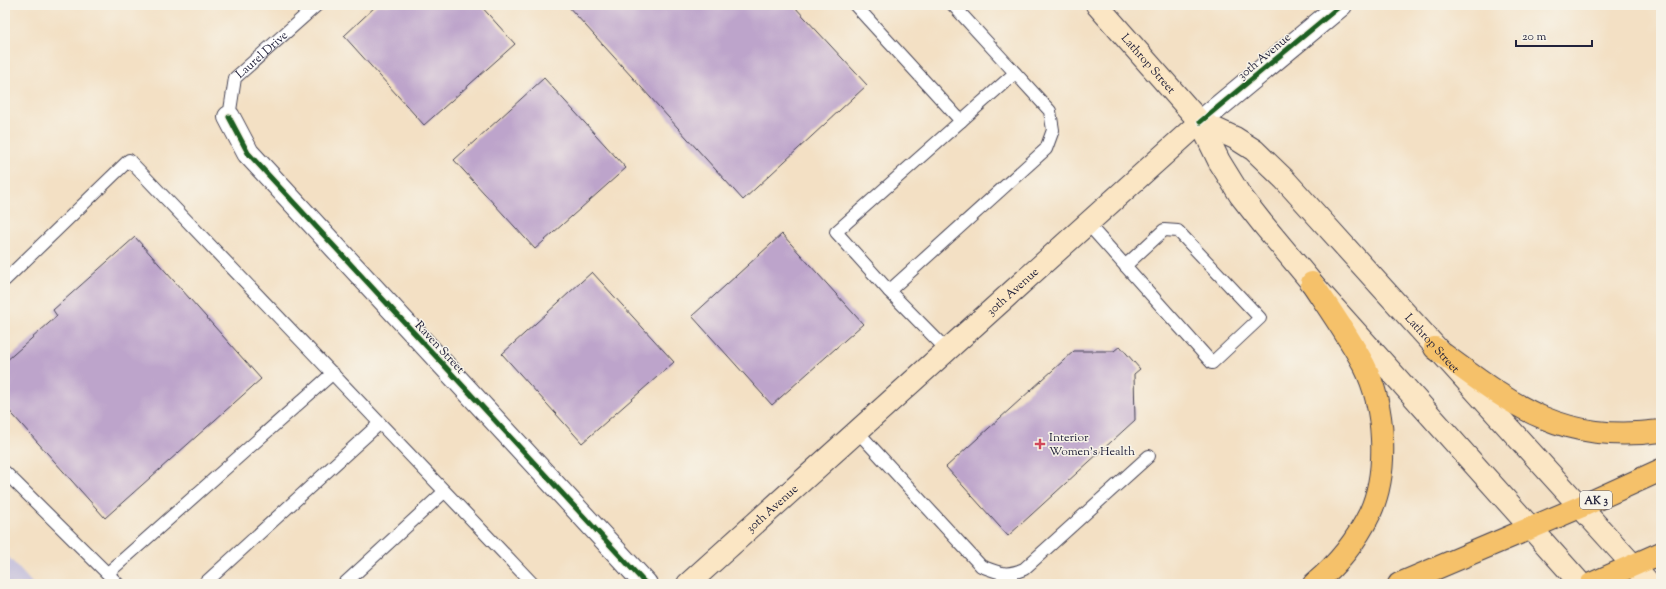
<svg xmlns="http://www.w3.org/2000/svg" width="1666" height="589" font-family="'Sorts Mill Goudy',serif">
	<rect width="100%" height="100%" fill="#f7f3e8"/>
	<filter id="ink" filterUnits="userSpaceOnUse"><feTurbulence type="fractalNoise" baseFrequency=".025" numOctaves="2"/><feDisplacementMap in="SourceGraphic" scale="8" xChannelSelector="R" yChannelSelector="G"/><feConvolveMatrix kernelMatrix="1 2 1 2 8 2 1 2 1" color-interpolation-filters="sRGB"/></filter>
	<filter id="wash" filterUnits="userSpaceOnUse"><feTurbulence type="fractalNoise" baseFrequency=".012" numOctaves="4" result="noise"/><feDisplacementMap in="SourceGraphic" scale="16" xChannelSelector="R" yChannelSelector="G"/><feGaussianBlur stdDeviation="0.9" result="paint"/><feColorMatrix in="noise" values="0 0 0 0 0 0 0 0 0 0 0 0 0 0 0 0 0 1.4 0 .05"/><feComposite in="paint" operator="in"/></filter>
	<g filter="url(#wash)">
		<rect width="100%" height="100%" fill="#f3e0c4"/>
		<!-- industrial -->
		<path fill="#c5c0db" d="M 5,553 L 33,584 L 5,584 Z"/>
		<g id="blocks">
			<!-- building -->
			<path fill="#bda4cb" d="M 377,5 L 480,5 L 515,44 L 424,125 L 344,36 Z
				M 567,5 L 793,5 L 867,85 L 743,200 Z
				M 544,78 L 626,168 L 535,249 L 454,160 Z
				M 782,234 L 863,324 L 772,405 L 692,316 Z
				M 135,237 L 261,379 L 105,518 L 5,406 L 5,362 L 57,316 L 53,310 Z
				M 592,272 L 674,362 L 582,443 L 502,354 Z
				M 1120,346 L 1140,369 L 1134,374 L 1135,420 L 1008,536 L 946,467 L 1074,351 L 1114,351 Z"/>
		</g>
	</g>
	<g filter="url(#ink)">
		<use href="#blocks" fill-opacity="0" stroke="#413e50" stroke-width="1"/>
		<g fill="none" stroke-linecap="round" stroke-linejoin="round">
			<defs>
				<g id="service">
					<path d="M 855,5 L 961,121"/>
					<path id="s1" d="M 229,117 L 235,78 L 317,5"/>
					<path d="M 1087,223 L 1212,363 L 1260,318 L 1178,231 L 1164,230 L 1125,266"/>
					<path d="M 5,280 L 129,160 L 533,584"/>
					<path d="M 889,291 L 1046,149 L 1053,130 L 1050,111 L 953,5"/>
					<path d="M 947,350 L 889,291 L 836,232 L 1015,73"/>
					<path d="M 857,431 L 981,566 C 999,573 1006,577 1024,569 L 1149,456"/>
					<path d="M 5,472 L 118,584"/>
					<path d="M 108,573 L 333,373"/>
					<path d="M 204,584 L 379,424"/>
					<path d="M 344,584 L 444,492"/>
				</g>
				<path id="minor" d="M 229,117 L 248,153 L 646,584"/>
				<path id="tertiary" d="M 1200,122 L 1341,5"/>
				<g id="secondary">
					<path id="s2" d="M 1097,5 L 1200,122 L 1219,161 L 1240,195 L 1262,223 L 1312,283 L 1581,584"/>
					<path id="s3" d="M 1200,122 L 1235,138 L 1254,150 L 1284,179 L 1650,584"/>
					<path id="s4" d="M 688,584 L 1200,122"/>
				</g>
				<path id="trunk" d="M 1312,283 C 1330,310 1349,337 1364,365 C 1385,406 1389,471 1370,513 C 1357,540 1337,565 1314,584
					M 1435,348 C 1512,405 1559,444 1661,431
					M 1399,584 L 1580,507 L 1661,470
					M 1591,584 L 1661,553"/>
			</defs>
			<!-- service casing -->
			<use href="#service" stroke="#413e50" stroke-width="14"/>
			<!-- minor casing -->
			<use href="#minor" stroke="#413e50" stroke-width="24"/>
			<!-- tertiary casing -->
			<use href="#tertiary" stroke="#413e50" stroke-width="24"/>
			<!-- secondary casing -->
			<use href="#secondary" stroke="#413e50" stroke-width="24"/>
			<!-- trunk casing -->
			<use href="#trunk" stroke="#413e50" stroke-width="24"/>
			<!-- service -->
			<use href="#service" stroke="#fff" stroke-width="12"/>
			<!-- minor -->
			<use href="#minor" stroke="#fff" stroke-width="22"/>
			<!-- tertiary -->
			<use href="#tertiary" stroke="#fff" stroke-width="22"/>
			<!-- secondary -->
			<use href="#secondary" stroke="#fbe6c4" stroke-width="22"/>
			<!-- trunk -->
			<use href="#trunk" stroke="#f5c16b" stroke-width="22"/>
			<defs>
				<path id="cycleway" d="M 229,117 L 248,153 L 646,584
					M 1200,122 L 1341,5"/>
			</defs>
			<!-- cycleway casing -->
			<use href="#cycleway" stroke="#f7f3e8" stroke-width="8"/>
			<!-- cycleway -->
			<use href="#cycleway" stroke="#1b5e20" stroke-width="5"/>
		</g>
	</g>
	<!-- markers -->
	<path fill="#d1495b" stroke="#f7f3e8" stroke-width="1.5" d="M1038 438h4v4h4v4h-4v4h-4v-4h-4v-4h4z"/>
	<g text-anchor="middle" stroke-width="3" stroke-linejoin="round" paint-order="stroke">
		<!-- shield labels -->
		<rect fill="#f7f3e8" stroke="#62616f" stroke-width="1" x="1580" y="491" width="32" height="18" rx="3"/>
		<g font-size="11" font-weight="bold" fill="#22223b">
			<text x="1596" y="504">AK 3</text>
		</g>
		<!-- street labels -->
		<g font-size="12" fill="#22223b" stroke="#f7f3e8">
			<text dy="4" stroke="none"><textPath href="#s1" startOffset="75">Laurel Drive</textPath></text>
			<text transform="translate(1264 56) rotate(-40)" y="4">30th Avenue</text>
			<text dy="4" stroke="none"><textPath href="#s2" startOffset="78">Lathrop Street</textPath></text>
			<text dy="4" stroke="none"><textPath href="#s4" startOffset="437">30th Avenue</textPath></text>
			<text dy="4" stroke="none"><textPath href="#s3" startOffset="324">Lathrop Street</textPath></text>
			<text transform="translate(440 347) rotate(47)" y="4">Raven Street</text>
			<text dy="4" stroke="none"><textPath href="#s4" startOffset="113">30th Avenue</textPath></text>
		</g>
		<!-- poi labels -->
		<g font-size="12" fill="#22223b" stroke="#f7f3e8" text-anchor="start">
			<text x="1049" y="441">Interior<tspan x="1049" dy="14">Women's Health</tspan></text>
		</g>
	</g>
	<!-- margin -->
	<rect width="1666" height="589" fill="none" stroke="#f7f3e8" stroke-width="20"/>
	<!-- scale -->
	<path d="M1516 40v6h76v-6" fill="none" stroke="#22223b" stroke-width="2"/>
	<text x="1522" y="40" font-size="12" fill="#22223b" stroke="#f7f3e8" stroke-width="3" paint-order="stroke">20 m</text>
</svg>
